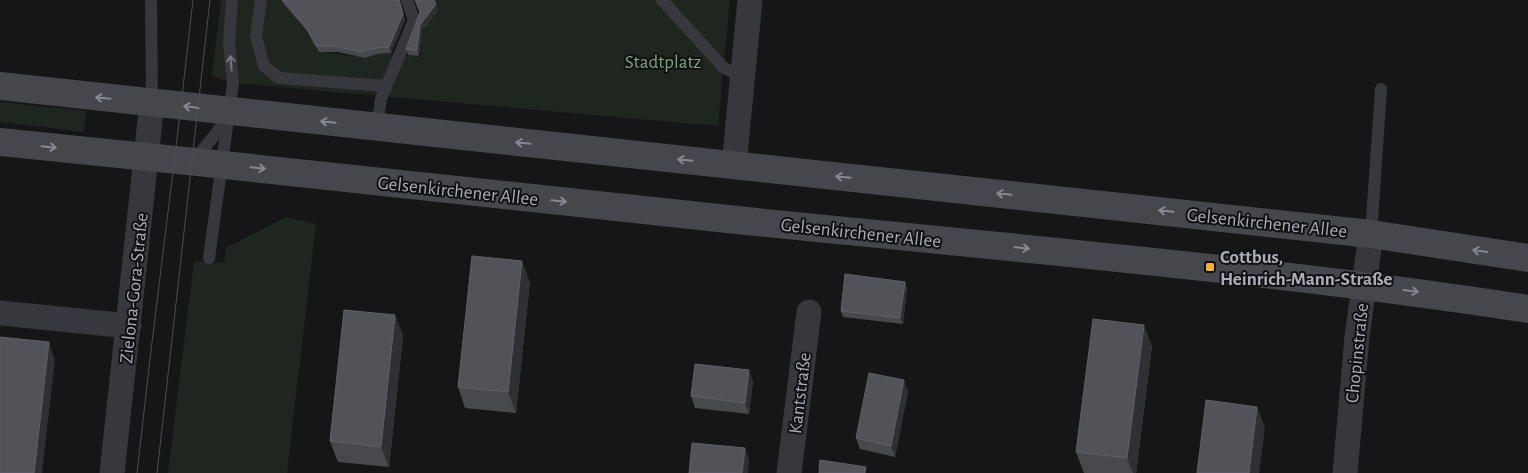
<svg xmlns="http://www.w3.org/2000/svg" width="1528" height="473" font-family="'Alegreya Sans',sans-serif">
	<rect width="100%" height="100%" fill="#161618"/>
	<!-- green -->
	<path fill="#1e261f" d="M 221,0 L 284,0 L 281,1 L 303,26 L 321,52 L 354,56 L 389,53 L 419,57 L 421,56 C 418,38 424,24 437,12 L 433,0 L 730,0 L 718,126 L 233,83 L 212,76 Z
		M 0,102 L 87,111 L 84,132 L 0,122 Z
		M 286,217 L 316,224 L 287,473 L 168,473 L 194,261 L 224,263 L 226,248 Z"/>
	<g fill="none" stroke-linecap="round" stroke-linejoin="round">
		<!-- lane -->
		<path stroke="#37383d" stroke-width="12" d="M 151,0 L 152,102
			M 261,0 L 256,36 L 264,66 L 279,78 L 386,86
			M 662,0 L 724,68 L 742,77
			M 377,127 L 381,99 L 414,20 L 407,0
			M 193,161 L 215,135 L 228,116
			M 1371,234 L 1381,89
			M 209,258 L 233,83 L 229,42 L 232,0"/>
		<!-- street -->
		<path stroke="#37383d" stroke-width="25" d="M 734,165 L 750,0
			M 0,313 L 129,326
			M 112,473 L 152,102
			M 789,473 L 809,312
			M 1345,473 L 1357,337 L 1371,234"/>
		<!-- secondary -->
		<path stroke="#45474d" stroke-width="28" d="M 0,86 L 1371,234 L 1528,258
			M 0,142 C 246,166 492,195 737,220 C 1001,247 1266,269 1528,309"/>
		<!-- tram -->
		<path stroke="#4a4c52" stroke-width="1" d="M 137,473 C 154,315 176,158 193,0
			M 157,473 L 210,0"/>
	</g>
	<!-- wall -->
	<path fill="#47494d" d="M 281,0 L 400,0 L 405,20 L 391,53 L 377,54 L 365,58 L 338,52 L 319,52 L 308,32 L 282,2 Z
		M 438,10 L 422,31 L 419,56 L 408,55 L 406,49 L 420,12 Z
		M 530,282 L 516,413 L 465,408 L 458,387 Z
		M 905,282 L 907,288 L 903,324 L 843,317 L 841,311 Z
		M 395,315 L 403,336 L 389,467 L 338,462 L 330,441 Z
		M 1152,346 L 1136,473 L 1084,473 L 1076,452 Z
		M 753,381 L 749,414 L 695,408 L 691,396 Z
		M 908,391 L 895,457 L 860,449 L 856,438 Z"/>
	<!-- shaded-wall -->
	<path fill="#2f3033" d="M 399,0 L 405,20 L 391,53 L 389,47 Z
		M 436,4 L 438,10 L 422,31 L 419,56 L 417,50 L 420,25 Z
		M 522,261 L 530,282 L 516,413 L 508,392 Z
		M 905,282 L 907,288 L 903,324 L 900,318 Z
		M 395,315 L 403,336 L 389,467 L 381,447 Z
		M 1144,325 L 1152,346 L 1136,473 L 1133,473 L 1127,458 Z
		M 49,342 L 55,360 L 42,473 L 34,473 Z
		M 749,370 L 753,381 L 749,414 L 745,403 Z
		M 904,380 L 908,391 L 895,457 L 891,446 Z
		M 1257,407 L 1265,428 L 1259,473 L 1249,473 Z
		M 745,448 L 749,459 L 748,473 L 742,473 Z"/>
	<!-- building -->
	<path fill="#525359" stroke="#5f6168" d="M 283,0 L 399,0 L 403,14 L 389,47 L 375,48 L 362,52 L 335,46 L 316,46 L 305,26 Z
		M 415,0 L 434,0 L 436,4 L 420,25 L 417,50 L 406,49 L 420,12 Z
		M 472,256 L 522,261 L 508,392 L 458,387 Z
		M 845,274 L 905,282 L 900,318 L 841,311 Z
		M 344,310 L 395,315 L 381,447 L 330,441 Z
		M 1093,319 L 1144,325 L 1127,458 L 1076,452 Z
		M 0,337 L 49,342 L 34,473 L 0,473 Z
		M 695,364 L 749,370 L 745,403 L 691,396 Z
		M 869,373 L 904,380 L 891,446 L 856,438 Z
		M 1206,400 L 1257,407 L 1249,473 L 1197,473 Z
		M 692,443 L 745,448 L 742,473 L 689,473 Z
		M 820,460 L 866,467 L 865,473 L 819,473 Z"/>
	<!-- one-way arrows -->
	<defs><path id="oneway-shaft" d="M-6 0H5M1.5-3L5.5 0L1.5 3" fill="none" stroke-width="1.6" stroke-linecap="round" stroke-linejoin="round" transform="scale(1.25)"/></defs>
	<use stroke="#757881" href="#oneway-shaft" transform="translate(231 63) rotate(-95)"/>
	<g stroke="#858993">
		<use href="#oneway-shaft" transform="translate(103 98) rotate(-175)"/>
		<use href="#oneway-shaft" transform="translate(191 107) rotate(-172)"/>
		<use href="#oneway-shaft" transform="translate(328 122) rotate(-174)"/>
		<use href="#oneway-shaft" transform="translate(523 143) rotate(-174)"/>
		<use href="#oneway-shaft" transform="translate(49 147) rotate(6)"/>
		<use href="#oneway-shaft" transform="translate(685 160) rotate(-174)"/>
		<use href="#oneway-shaft" transform="translate(258 168) rotate(6)"/>
		<use href="#oneway-shaft" transform="translate(843 177) rotate(-174)"/>
		<use href="#oneway-shaft" transform="translate(1004 194) rotate(-174)"/>
		<use href="#oneway-shaft" transform="translate(559 201) rotate(6)"/>
		<use href="#oneway-shaft" transform="translate(1166 211) rotate(-174)"/>
		<use href="#oneway-shaft" transform="translate(1022 248) rotate(6)"/>
		<use href="#oneway-shaft" transform="translate(1480 251) rotate(-172)"/>
		<use href="#oneway-shaft" transform="translate(1411 291) rotate(8)"/>
	</g>
	<!-- markers -->
	<rect fill="#f2b134" stroke="#111113" stroke-width="2" x="1205" y="262" width="10" height="10" rx="2.5"/>
	<g text-anchor="middle" stroke-width="4" stroke-linejoin="round" paint-order="stroke">
		<!-- park labels -->
		<g font-size="19" fill="#7fa381" stroke="#111113">
			<text x="663" y="68">Stadtplatz</text>
		</g>
		<!-- street labels -->
		<g font-size="19" fill="#a8adb8" stroke="#111113">
			<text transform="translate(458 190) rotate(6)" y="7">Gelsenkirchener Allee</text>
			<text transform="translate(1267 222) rotate(6)" y="7">Gelsenkirchener Allee</text>
			<text transform="translate(861 232) rotate(6)" y="7">Gelsenkirchener Allee</text>
			<text transform="translate(133 288) rotate(-84)" y="7">Zielona-Gora-Straße</text>
			<text transform="translate(1356 353) rotate(-84)" y="7">Chopinstraße</text>
			<text transform="translate(799 393) rotate(-83)" y="7">Kantstraße</text>
		</g>
		<!-- poi labels -->
		<g font-size="19" font-weight="bold" fill="#a8adb8" stroke="#111113" text-anchor="start">
			<text x="1220" y="263">Cottbus,<tspan x="1220" dy="22">Heinrich-Mann-Straße</tspan></text>
		</g>
	</g>
</svg>
